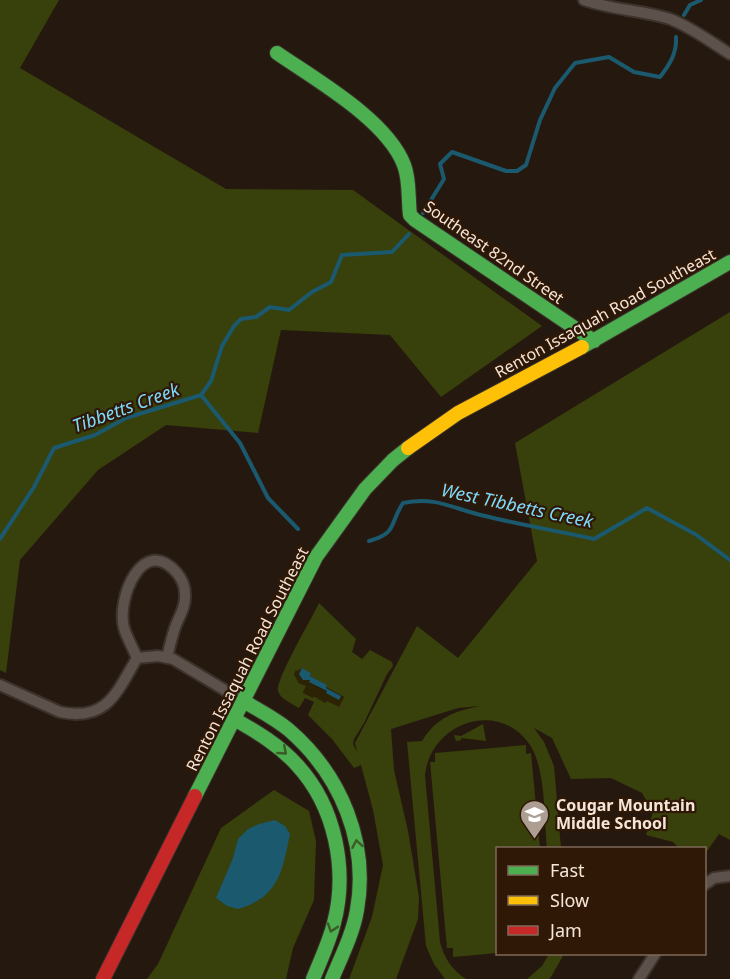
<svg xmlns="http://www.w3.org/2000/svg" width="730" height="979" font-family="'Noto Sans',sans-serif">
	<rect width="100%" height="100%" fill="#25190f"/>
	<!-- green -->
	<path fill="#38400b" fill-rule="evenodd" d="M 0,0 L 59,0 L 20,68 L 226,189 L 353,190 L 542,326 L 441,397 L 390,335 L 281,330 L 258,433 L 166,425 L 98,470 L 20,560 L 6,673 L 0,670 Z
		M 730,312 L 730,840 L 719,834 L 705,854 L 704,848 L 679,848 L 673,842 L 646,835 L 653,812 L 642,793 L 611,778 L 571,779 L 552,738 L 534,728 L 544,742 L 554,766 L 561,848 L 547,848 C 544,820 546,769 530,745 C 499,699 431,722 425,775 L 440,942 C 444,958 452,970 466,979 L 445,979 L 434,964 L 426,946 L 407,742 L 422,741 C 437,717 455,711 480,706 L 458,708 L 391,729 L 394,770 L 408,831 L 419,897 L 418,919 L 396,979 L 349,979 L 372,917 L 383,865 L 373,810 L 361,765 L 354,768 L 332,739 L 308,715 L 314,702 L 305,698 L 299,708 C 293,704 279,698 278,691 C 276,679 312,618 319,603 L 356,639 L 352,652 L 362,659 L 370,650 L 392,662 L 393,666 L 387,674 L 364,723 L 354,739 L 353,744 L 357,752 L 355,743 L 417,626 L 458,658 L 537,561 L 515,443 ZM 302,668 L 311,674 L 310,676 L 326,685 L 326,687 L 344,697 L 339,706 L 327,700 L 325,703 L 314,696 L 303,692 L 307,686 L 299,683 L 294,674 L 296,671 L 298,672 Z
		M 483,724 L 486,741 L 461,738 L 461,740 L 456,741 L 454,735 L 461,736 Z
		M 526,745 L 526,754 L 531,753 L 540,848 L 498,848 L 497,953 L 453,957 L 453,948 L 447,948 L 430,762 L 435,762 L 435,753 Z
		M 274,790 L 309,811 L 316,841 L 314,900 L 293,948 L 286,979 L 147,979 L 158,964 L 221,828 Z
		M 549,954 L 564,954 L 551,977 L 549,979 L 527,979 L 542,966 Z"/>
	<!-- sand -->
	<path fill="#2c2305" d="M 299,669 L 301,670 L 300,673 L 310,680 L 310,682 L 339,700 L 341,696 L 344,697 L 339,707 L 327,701 L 325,703 L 315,696 L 313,698 L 303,693 L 306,686 L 299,683 L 294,674 L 296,670 L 298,671 Z"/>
	<!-- water -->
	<path fill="#1b596e" d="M 302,668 L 311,673 L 310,676 L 327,685 L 326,688 L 341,696 L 339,700 L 326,693 L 327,691 L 309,682 L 310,680 L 303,680 L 299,674 Z
		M 275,820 L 285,826 L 290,834 C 282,872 279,897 238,909 L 227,906 L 216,898 L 233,858 L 238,839 L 248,829 L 259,824 Z"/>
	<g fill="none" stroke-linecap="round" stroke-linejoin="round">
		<!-- stream -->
		<path stroke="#1b596e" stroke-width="4" d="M 684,15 L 690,5 L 701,0
			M 423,213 L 444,179 L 440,164 L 452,152 L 506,171 L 517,171 L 526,165 L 540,120 L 555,88 L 575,63 L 609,57 L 634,72 L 660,77 C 670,64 677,53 676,37
			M 201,395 L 240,443 L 268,498 L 298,529
			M 0,539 L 34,487 L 54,448 L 95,435 L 126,418 L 201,395 L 211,381 L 222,346 L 234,326 L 241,319 L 256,317 L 270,307 L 289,310 L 312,292 L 331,282 L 342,255 L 392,252 L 409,234
			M 369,541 C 398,533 389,524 403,503 C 437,496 453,509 485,516 C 521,525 558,531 594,539 L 647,508 L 695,534 L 730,560"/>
		<defs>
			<path id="street" d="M 584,0 C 612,10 642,10 670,19 C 691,27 711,42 730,54
				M 137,658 C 133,648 127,638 124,628 C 116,599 143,533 177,573 C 182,579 185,586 185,594 C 186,606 180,615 176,625 C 172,635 170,646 167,657
				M 0,685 L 60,712 C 107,722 117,692 137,658 L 158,656 L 173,659 L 243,701
				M 704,885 L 714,878 L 730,876
				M 639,979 L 655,954"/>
			<path id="fast" d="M 277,53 C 316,80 387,120 404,165 C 410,180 408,199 410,215 L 415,220 L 594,341
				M 582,347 L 730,262
				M 243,701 C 259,710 276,719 289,730 C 341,775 369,843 357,910 C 353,934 341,957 332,979
				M 234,719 C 257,732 279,745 297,765 C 335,806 348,869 334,923 C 329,943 320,961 313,979
				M 195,796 L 316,557 L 365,489 L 393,460 L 408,448"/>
			<path id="slow" d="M 408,448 L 458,413 L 582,347"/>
			<path id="jam" d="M 103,979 L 195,796"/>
		</defs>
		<!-- street casing -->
		<use href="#street" stroke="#3c322c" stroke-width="14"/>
		<!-- fast casing -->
		<use href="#fast" stroke="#3c322c" stroke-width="16"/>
		<!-- slow casing -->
		<use href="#slow" stroke="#3c322c" stroke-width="16"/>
		<!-- jam casing -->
		<use href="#jam" stroke="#3c322c" stroke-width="16"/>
		<!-- street -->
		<use href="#street" stroke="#5c524b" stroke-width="10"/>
		<!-- fast -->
		<use href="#fast" stroke="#4caf50" stroke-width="14"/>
		<!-- slow -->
		<use href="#slow" stroke="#ffc107" stroke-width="14"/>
		<!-- jam -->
		<use href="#jam" stroke="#c62828" stroke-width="14"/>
	</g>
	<!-- one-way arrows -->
	<defs><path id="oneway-chevron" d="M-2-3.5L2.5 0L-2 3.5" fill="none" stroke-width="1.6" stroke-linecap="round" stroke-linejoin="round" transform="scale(1.5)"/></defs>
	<g stroke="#3c5c27">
		<use href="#oneway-chevron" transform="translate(283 751) rotate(41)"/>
		<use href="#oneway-chevron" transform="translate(357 844) rotate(-100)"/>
		<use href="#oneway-chevron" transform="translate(332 928) rotate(108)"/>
	</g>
	<!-- icons -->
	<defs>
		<symbol id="school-pin" viewBox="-11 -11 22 30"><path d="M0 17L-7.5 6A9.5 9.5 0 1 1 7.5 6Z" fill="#ad9e93" stroke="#2f1805"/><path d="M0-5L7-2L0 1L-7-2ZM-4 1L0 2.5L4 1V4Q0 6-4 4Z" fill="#fff"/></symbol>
	</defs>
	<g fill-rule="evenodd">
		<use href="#school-pin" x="518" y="798" width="33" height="45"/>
	</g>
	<g text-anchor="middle" stroke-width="4.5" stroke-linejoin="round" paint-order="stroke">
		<!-- street labels -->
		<g font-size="16" fill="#f6e6da" stroke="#2f1805">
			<text transform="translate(494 252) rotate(35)" y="6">Southeast 82nd Street</text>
			<text transform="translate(605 313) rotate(-29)" y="6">Renton Issaquah Road Southeast</text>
			<text transform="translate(247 659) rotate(-63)" y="6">Renton Issaquah Road Southeast</text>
		</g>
		<!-- poi labels -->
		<g font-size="16" font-weight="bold" fill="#f6e6da" stroke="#2f1805" text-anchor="start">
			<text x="556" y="811">Cougar Mountain<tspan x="556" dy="18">Middle School</tspan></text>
		</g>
		<!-- water labels -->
		<g font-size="18" font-style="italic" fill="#7ed9fd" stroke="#2f1805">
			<text transform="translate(126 408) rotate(-20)" y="6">Tibbetts Creek</text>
			<text transform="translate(517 506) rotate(12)" y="6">West Tibbetts Creek</text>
		</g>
	</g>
	<!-- legend -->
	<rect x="496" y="847" width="210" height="108" fill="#2f1805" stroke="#7f6a5a" stroke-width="1.5"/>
	<rect x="508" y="866" width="30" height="9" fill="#4caf50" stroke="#7f6a5a" stroke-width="1.5"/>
	<text x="550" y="877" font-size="18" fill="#f6e6da">Fast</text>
	<rect x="508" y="896" width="30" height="9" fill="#ffc107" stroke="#7f6a5a" stroke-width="1.5"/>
	<text x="550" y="907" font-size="18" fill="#f6e6da">Slow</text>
	<rect x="508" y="926" width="30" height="9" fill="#c62828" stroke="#7f6a5a" stroke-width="1.5"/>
	<text x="550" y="937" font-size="18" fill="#f6e6da">Jam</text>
</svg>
